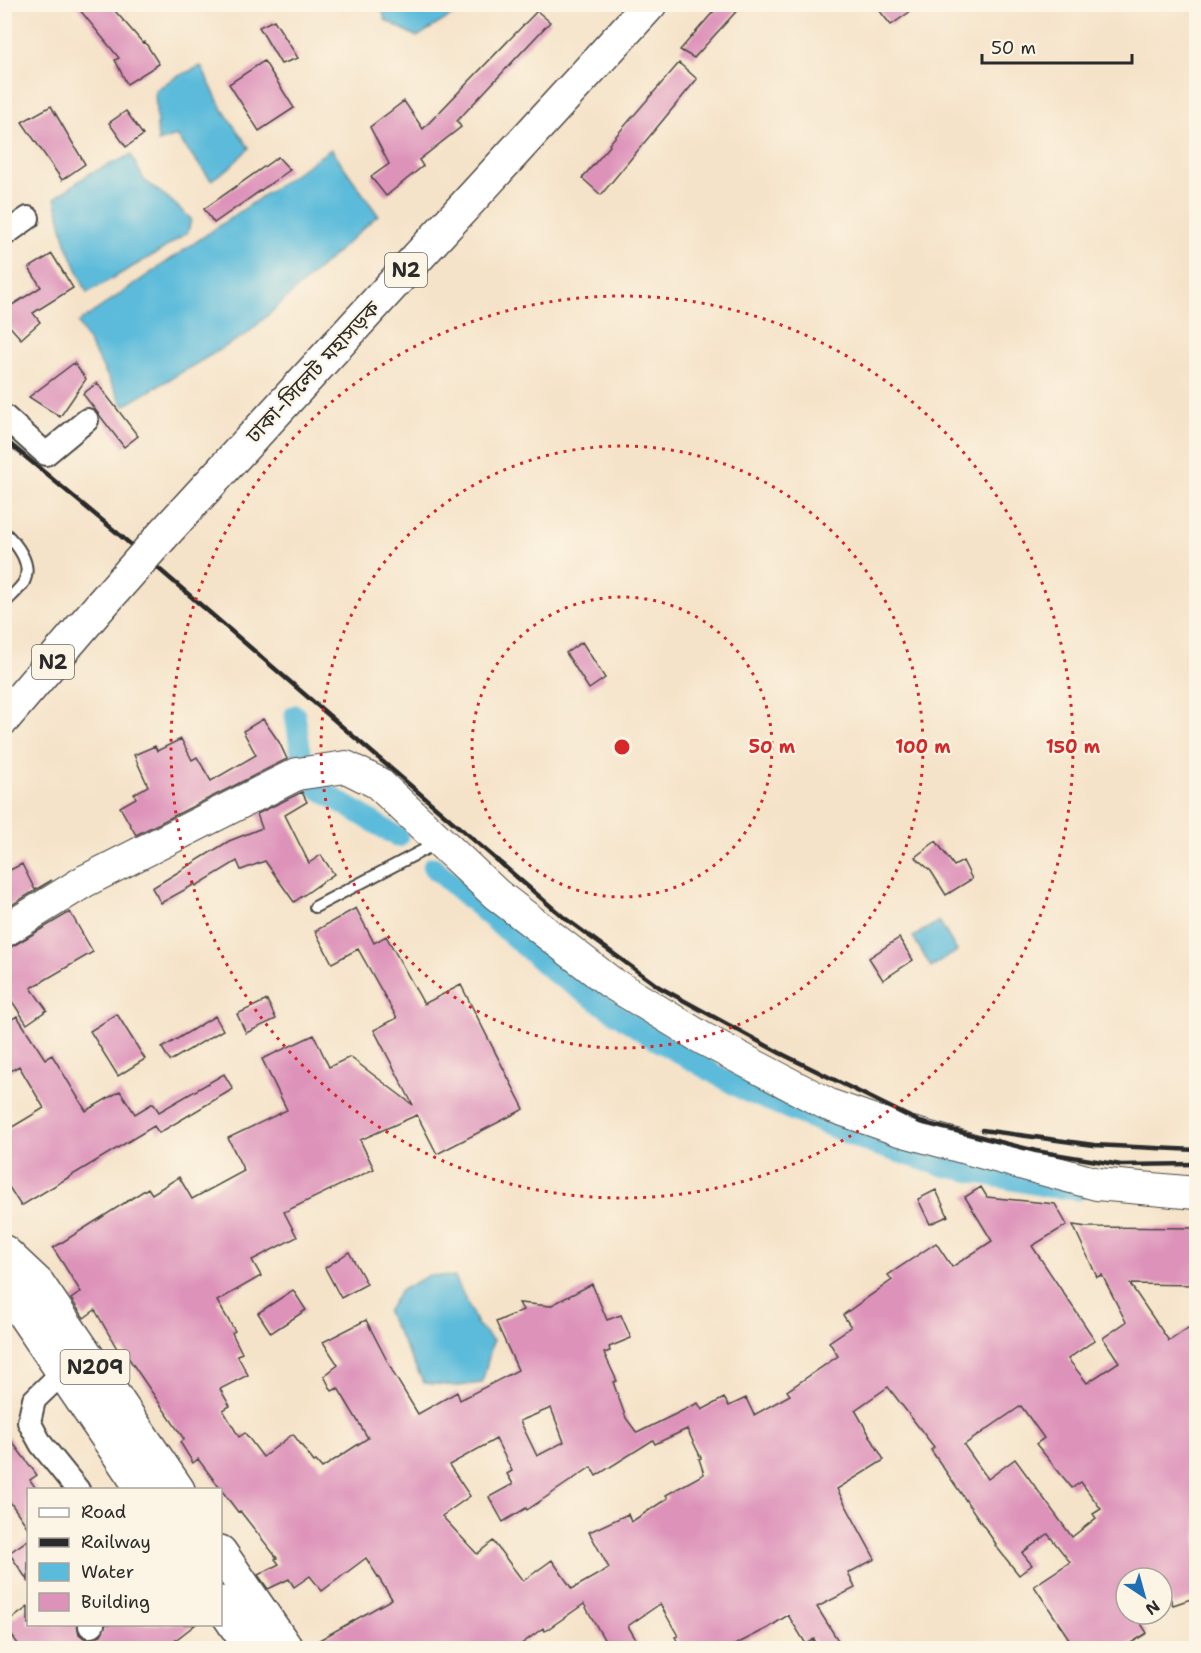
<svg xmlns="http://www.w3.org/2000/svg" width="1201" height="1653" font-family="'Shantell Sans','Noto Sans Bengali',sans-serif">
	<rect width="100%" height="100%" fill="#fcf5e5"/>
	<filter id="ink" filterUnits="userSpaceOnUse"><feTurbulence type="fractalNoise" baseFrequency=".0167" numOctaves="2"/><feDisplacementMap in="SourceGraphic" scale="12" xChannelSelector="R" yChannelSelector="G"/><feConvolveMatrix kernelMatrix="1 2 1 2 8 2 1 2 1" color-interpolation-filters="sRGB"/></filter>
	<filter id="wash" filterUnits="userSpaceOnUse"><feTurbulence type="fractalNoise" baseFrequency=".008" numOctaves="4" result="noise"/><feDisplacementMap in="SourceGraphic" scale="24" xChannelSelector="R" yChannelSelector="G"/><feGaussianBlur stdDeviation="1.35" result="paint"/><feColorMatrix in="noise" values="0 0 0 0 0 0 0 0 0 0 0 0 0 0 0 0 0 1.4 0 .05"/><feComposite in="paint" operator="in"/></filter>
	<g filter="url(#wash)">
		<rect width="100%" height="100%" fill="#f5e3c9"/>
		<!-- water -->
		<path fill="#5cbbda" stroke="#447382" stroke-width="1.5" d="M 381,5 L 449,5 L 454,14 L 417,37 L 385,20 Z
			M 201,66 L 221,107 L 249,148 L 229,168 L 211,180 L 177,136 L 158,142 L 155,91 L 174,78 Z
			M 331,149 L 378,215 L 247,334 L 124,406 L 78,323 Z
			M 131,155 L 144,180 L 168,198 L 191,219 L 188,232 L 160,251 L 87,293 L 66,243 L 55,198 L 89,174 Z
			M 939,921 L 957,951 L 931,967 L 913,937 Z
			M 429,1275 L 455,1277 L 477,1324 L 493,1341 L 482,1383 L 458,1386 L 424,1383 L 387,1312 L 400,1291 Z"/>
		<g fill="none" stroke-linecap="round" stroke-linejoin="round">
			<!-- canal -->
			<path stroke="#5cbbda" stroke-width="21" d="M 295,715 L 301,753
				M 317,788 L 398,837
				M 433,867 L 556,974 L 656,1040 L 745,1091 L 875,1145 L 942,1166 L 1048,1187 L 1078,1190"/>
		</g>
		<g id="blocks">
			<!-- building -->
			<path fill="#dd92b9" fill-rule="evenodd" d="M 75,4 L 109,4 L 143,43 L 145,42 L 159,64 L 127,84 L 115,60 L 119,58 Z
				M 720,4 L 743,4 L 694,58 L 680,50 Z
				M 874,4 L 921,4 L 891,25 Z
				M 537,11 L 550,22 L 457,121 L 461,127 L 419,160 L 423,166 L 386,196 L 371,177 L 389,164 L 370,127 L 404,101 L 423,129 Z
				M 274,20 L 298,58 L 281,64 L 259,27 Z
				M 264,61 L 294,108 L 259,131 L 229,84 Z
				M 679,63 L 697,79 L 601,195 L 582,178 L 610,146 L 609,144 Z
				M 51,106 L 85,164 L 62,180 L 22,122 Z
				M 126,111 L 143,135 L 126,147 L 109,123 Z
				M 278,157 L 290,170 L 214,223 L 204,209 Z
				M 52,254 L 73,288 L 33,313 L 40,322 L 21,339 L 4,320 L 4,310 L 41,287 L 29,268 Z
				M 74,363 L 86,379 L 60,417 L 29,397 Z
				M 97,383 L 138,436 L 124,447 L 83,394 Z
				M 582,642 L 605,678 L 589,689 L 566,653 Z
				M 263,719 L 279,742 L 287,759 L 136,835 L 120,807 L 136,798 L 134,794 L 148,786 L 134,755 L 155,746 L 157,751 L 181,739 L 192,760 L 197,757 L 211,781 L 256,755 L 243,731 Z
				M 302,792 L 307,802 L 285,815 L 309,863 L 321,855 L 334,874 L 294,902 L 265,861 L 241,870 L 237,861 L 196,886 L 195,884 L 161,903 L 152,888 L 229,841 L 262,828 L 257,814 Z
				M 936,841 L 954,866 L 963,861 L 972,879 L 946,895 L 931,871 L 915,857 Z
				M 22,864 L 35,890 L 52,880 L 4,910 L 4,873 Z
				M 356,908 L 374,943 L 386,936 L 424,1004 L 461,985 L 524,1109 L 437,1154 L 417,1115 L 360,1140 L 374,1169 L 284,1212 L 297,1237 L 252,1260 L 261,1276 L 217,1301 L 235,1331 L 232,1333 L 242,1353 L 237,1355 L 248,1375 L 220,1389 L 230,1406 L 223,1410 L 239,1437 L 245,1433 L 263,1457 L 293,1434 L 314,1462 L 316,1461 L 322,1468 L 368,1438 L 338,1388 L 332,1391 L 324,1376 L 338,1365 L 323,1342 L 366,1320 L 395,1376 L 418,1414 L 457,1392 L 460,1400 L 518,1370 L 496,1322 L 523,1310 L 519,1303 L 550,1306 L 592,1284 L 607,1320 L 621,1315 L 631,1338 L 609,1347 L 610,1351 L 604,1353 L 617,1381 L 613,1382 L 626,1418 L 637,1433 L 698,1403 L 702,1410 L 724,1398 L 729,1406 L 746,1398 L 754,1415 L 790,1395 L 787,1391 L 838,1356 L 829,1342 L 851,1327 L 843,1315 L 892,1280 L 888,1275 L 936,1243 L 952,1267 L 992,1241 L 965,1197 L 981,1187 L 987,1197 L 1055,1204 L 1067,1225 L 1032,1246 L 1095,1340 L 1068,1359 L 1087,1383 L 1119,1362 L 1103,1338 L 1126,1322 L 1102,1275 L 1097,1277 L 1073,1225 L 1087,1227 L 1197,1228 L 1197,1285 L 1130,1284 L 1169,1341 L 1197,1322 L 1197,1597 L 1173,1605 L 1162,1578 L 1126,1578 L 1126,1614 L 1135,1614 L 1147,1633 L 1123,1648 L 1075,1648 L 1034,1586 L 1070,1562 L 1048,1534 L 1022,1553 L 1032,1565 L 1019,1575 L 995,1545 L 996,1544 L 931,1450 L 934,1447 L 888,1387 L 855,1410 L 884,1460 L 837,1489 L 875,1559 L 848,1573 L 855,1588 L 817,1607 L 839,1642 L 829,1648 L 819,1648 L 814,1639 L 806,1644 L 788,1615 L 768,1628 L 729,1648 L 681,1648 L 675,1637 L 678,1636 L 660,1604 L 628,1626 L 641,1648 L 609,1648 L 584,1604 L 545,1631 L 543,1628 L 516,1648 L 305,1648 L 392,1599 L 366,1558 L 322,1591 L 310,1576 L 294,1587 L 289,1579 L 268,1589 L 258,1575 L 279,1564 L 275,1559 L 277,1558 L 240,1511 L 238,1512 L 198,1459 L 193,1463 L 180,1442 L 184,1439 L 123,1350 L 119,1352 L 95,1310 L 84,1318 L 71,1299 L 81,1292 L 53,1248 L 148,1188 L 152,1194 L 179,1177 L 192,1199 L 244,1171 L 228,1138 L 287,1110 L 262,1059 L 314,1035 L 329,1067 L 350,1057 L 413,1105 L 374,1030 L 397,1018 L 358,949 L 332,963 L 315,931 ZM 1021,1406 L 1044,1438 L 1036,1444 L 1072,1488 L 1081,1482 L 1101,1509 L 1093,1514 L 1096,1518 L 1072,1537 L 1015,1459 L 988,1479 L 964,1445 ZM 551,1408 L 564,1442 L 537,1456 L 520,1421 ZM 687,1429 L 701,1458 L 699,1459 L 704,1474 L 666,1495 L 668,1498 L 631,1522 L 628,1514 L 589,1532 L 609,1568 L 572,1589 L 552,1560 L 523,1581 L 493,1541 L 477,1554 L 442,1516 L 470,1496 L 449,1465 L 496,1439 L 512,1471 L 507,1474 L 513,1484 L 489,1497 L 503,1522 L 526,1508 L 527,1510 L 591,1467 L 596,1476 L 653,1440 L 655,1444 Z
				M 70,912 L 93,952 L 31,988 L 47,1010 L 27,1024 L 4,989 L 4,949 L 13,946 Z
				M 899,938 L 913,960 L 883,980 L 869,958 Z
				M 267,1000 L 276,1019 L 246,1033 L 237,1014 Z
				M 117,1014 L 145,1059 L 118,1076 L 90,1031 Z
				M 17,1016 L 45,1059 L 52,1055 L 86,1111 L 120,1091 L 135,1114 L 153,1103 L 159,1112 L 224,1074 L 233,1089 L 159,1133 L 154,1126 L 21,1206 L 4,1179 L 4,1132 L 44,1108 L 19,1066 L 4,1075 L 4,1024 Z
				M 215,1016 L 223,1030 L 170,1061 L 162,1048 Z
				M 936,1190 L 948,1216 L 930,1224 L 918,1199 Z
				M 349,1252 L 367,1284 L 341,1298 L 325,1268 Z
				M 293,1290 L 306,1310 L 271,1333 L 258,1313 Z
				M 4,1431 L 37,1475 L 30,1480 L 37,1490 L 28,1490 L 28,1528 L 4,1493 Z
				M 28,1540 L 28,1581 L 9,1553 Z
				M 28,1607 L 28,1624 L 77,1624 L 79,1634 L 84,1638 L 90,1639 L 101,1635 L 106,1624 L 196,1624 L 165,1648 L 21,1648 L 4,1625 Z"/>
		</g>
	</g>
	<g filter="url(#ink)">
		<use href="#blocks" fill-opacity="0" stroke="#494743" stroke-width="1.5"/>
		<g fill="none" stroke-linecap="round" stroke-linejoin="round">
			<defs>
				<path id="lane" d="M 4,532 C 17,544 33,564 24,582 C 19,590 10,597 4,604
					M 315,907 L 437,843"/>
				<path id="street" d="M 4,235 L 28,218
					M 4,416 L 46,454 L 87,420
					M 63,1372 L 34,1400 L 29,1422 L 41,1444 L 78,1490
					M 90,1626 L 93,1624"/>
				<path id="secondary" d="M 4,931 L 85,881 L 297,774 L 346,767 L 378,783 L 496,894 L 610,982 L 702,1038 L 829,1105 L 897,1129 L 1097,1184 L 1196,1193"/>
				<path id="highway" d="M 162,536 L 650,4
					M 4,718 L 101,605
					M 4,1252 L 38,1284 L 178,1490
					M 4,1279 L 14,1300 L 143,1490
					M 220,1552 L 286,1648
					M 220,1603 L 251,1648"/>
			</defs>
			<!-- lane casing -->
			<use href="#lane" stroke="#494743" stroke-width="14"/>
			<!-- street casing -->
			<use href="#street" stroke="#494743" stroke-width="26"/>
			<!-- secondary casing -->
			<use href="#secondary" stroke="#494743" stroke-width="34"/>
			<!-- highway casing -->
			<use href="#highway" stroke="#494743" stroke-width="36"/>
			<!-- lane -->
			<use href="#lane" stroke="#fff" stroke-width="10"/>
			<!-- street -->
			<use href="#street" stroke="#fff" stroke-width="22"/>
			<!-- secondary -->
			<use href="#secondary" stroke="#fff" stroke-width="32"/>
			<!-- highway -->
			<use href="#highway" stroke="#fff" stroke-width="33"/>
			<!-- rail -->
			<path stroke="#2b2b2b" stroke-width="4.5" d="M 4,439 L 115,531 L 562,916 L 659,987 L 780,1053 L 920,1122 L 1036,1151 L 1121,1165 L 1196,1164
				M 982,1130 L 1094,1145 L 1196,1150"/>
			<defs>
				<path id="highway-bridge" d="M 101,605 L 162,536"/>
			</defs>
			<!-- highway-bridge casing -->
			<use href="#highway-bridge" stroke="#494743" stroke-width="36" stroke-linecap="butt"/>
			<!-- highway-bridge -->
			<use href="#highway-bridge" stroke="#fff" stroke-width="33"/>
		</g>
	</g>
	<!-- distance rings -->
	<g fill="none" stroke="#d62828" stroke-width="3" stroke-dasharray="3 6">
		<circle cx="622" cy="747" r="150"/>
		<circle cx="622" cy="747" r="301"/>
		<circle cx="622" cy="747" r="451"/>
	</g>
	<g text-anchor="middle" stroke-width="4.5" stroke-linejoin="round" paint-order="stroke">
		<!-- shield labels -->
		<g fill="#fcf5e5" stroke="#6a6863" stroke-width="1.5">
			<rect x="385" y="253" width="42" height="34" rx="4.5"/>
			<rect x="32" y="645" width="42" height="34" rx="4.5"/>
			<rect x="60.5" y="1350" width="69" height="34" rx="4.5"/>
		</g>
		<g font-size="20" font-weight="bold" fill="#2b2b2b">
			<text x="406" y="277">N2</text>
			<text x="53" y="669">N2</text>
			<text x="95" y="1374">N209</text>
		</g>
		<!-- street labels -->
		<g font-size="21" fill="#2b2b2b" stroke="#fcf5e5">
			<text transform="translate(313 372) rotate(-47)" y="7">ঢাকা-সিলেট মহাসড়ক</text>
		</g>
	</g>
	<circle cx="622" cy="747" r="9" fill="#d62828" stroke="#fcf5e5" stroke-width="3"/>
	<g font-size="18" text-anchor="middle" font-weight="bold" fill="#d62828" stroke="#fcf5e5" stroke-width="4.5" stroke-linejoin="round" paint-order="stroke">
		<text x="772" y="753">50 m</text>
		<text x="923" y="753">100 m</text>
		<text x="1073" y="753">150 m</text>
	</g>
	<!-- margin -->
	<rect width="1201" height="1653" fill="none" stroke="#fcf5e5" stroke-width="24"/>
	<!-- legend -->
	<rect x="27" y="1488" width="195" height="138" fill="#fcf5e5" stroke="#a8a49b" stroke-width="1.5"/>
	<rect x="39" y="1508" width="30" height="9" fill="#ffffff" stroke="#a8a49b" stroke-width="1.5"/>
	<text x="81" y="1518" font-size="18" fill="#2b2b2b">Road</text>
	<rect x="39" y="1538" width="30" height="9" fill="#2b2b2b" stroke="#a8a49b" stroke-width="1.5"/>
	<text x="81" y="1548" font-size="18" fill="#2b2b2b">Railway</text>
	<rect x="39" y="1563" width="30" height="18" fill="#5cbbda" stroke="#a8a49b" stroke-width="1.5"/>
	<text x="81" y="1578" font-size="18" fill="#2b2b2b">Water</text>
	<rect x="39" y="1593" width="30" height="18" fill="#dd92b9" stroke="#a8a49b" stroke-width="1.5"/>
	<text x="81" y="1608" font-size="18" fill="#2b2b2b">Building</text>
	<!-- north arrow -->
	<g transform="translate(1144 1596) rotate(144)"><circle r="28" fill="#fcf5e5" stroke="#a8a49b" stroke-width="1.5"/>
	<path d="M0-4.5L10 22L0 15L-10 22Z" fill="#1f6fb2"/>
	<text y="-9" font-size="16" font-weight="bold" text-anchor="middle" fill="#2b2b2b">N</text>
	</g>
	<!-- scale -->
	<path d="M982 54v9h150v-9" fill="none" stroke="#2b2b2b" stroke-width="3"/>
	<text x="991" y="54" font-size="18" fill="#2b2b2b" stroke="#fcf5e5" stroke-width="4.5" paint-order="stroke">50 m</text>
</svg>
